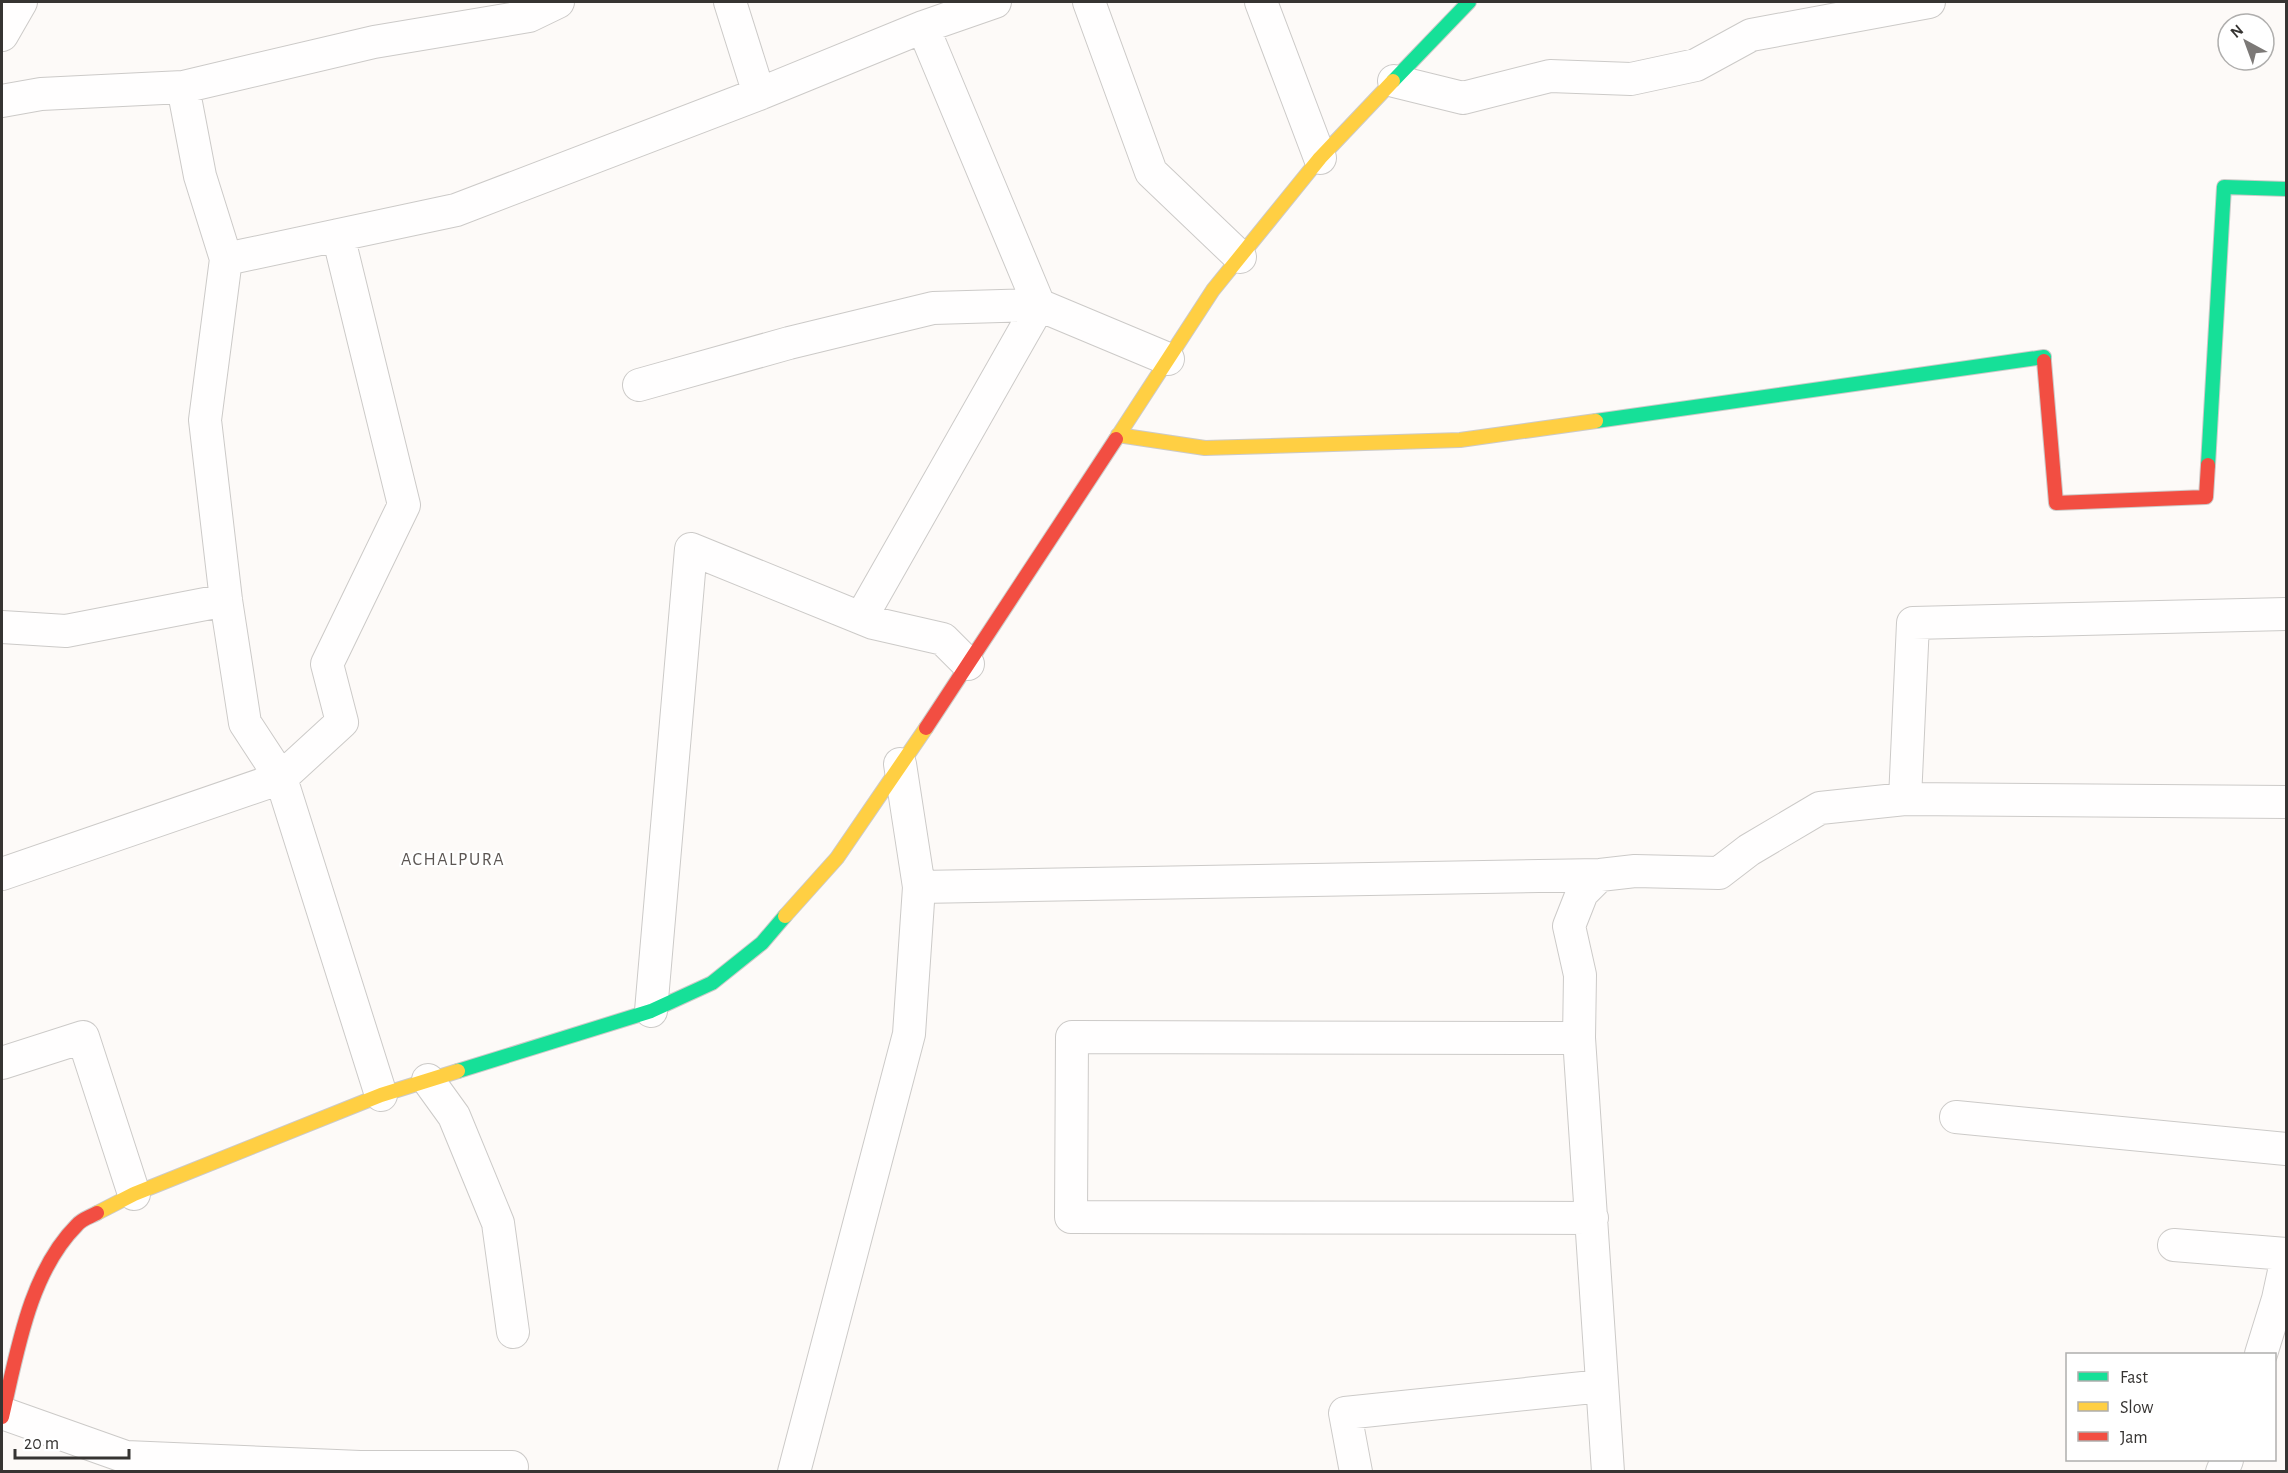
<svg xmlns="http://www.w3.org/2000/svg" width="2288" height="1473" font-family="'Alegreya Sans',sans-serif">
	<rect width="100%" height="100%" fill="#fdfaf8"/>
	<g fill="none" stroke-linecap="round" stroke-linejoin="round">
		<defs>
			<path id="street" d="M 730,2 L 759,94
				M 1089,2 L 1151,172 L 1240,257
				M 1261,2 L 1320,158
				M 2,35 L 21,2
				M 1394,81 L 1463,98 L 1550,76 L 1631,79 L 1696,65 L 1751,35 L 1929,2
				M 183,87 L 200,176 L 226,259 L 205,420 L 226,600 L 245,723 L 281,778 L 381,1095
				M 2,101 L 41,94 L 183,87 L 374,42 L 529,16 L 558,2
				M 226,259 L 456,210 L 759,94 L 923,27 L 995,2
				M 639,385 L 789,343 L 933,308 L 1039,305 L 1168,359
				M 861,618 L 1039,305 L 923,27
				M 2,627 L 66,631 L 226,600
				M 1905,799 L 1913,623 L 2286,614
				M 2,874 L 281,778 L 342,722 L 327,664 L 404,505 L 338,235
				M 1600,875 L 1582,893 L 1569,926 L 1580,975 L 1579,1038 L 1608,1472
				M 919,887 L 1600,875 L 1635,871 L 1719,873 L 1749,850 L 1820,808 L 1905,799 L 2286,802
				M 651,1011 L 691,549 L 873,623 L 943,639 L 968,664
				M 1579,1038 L 1072,1037 L 1071,1217 L 1592,1218
				M 2,1063 L 83,1037 L 134,1194
				M 428,1080 L 454,1116 L 498,1223 L 513,1332
				M 1956,1117 L 2286,1149
				M 2174,1245 L 2286,1254
				M 2261,1354 L 2278,1299 L 2286,1262
				M 2,1413 L 126,1457 L 360,1467 L 512,1467
				M 794,1472 L 909,1034 L 919,887 L 900,764
				M 1356,1472 L 1345,1413 L 1602,1386
				M 2222,1472 L 2227,1460"/>
			<path id="fast" d="M 1393,81 L 1469,2
				M 1596,421 L 2044,357 L 2044,361
				M 2208,465 L 2224,187 L 2286,189
				M 458,1071 L 651,1011 L 712,983 L 762,943 L 785,916"/>
			<path id="slow" d="M 1118,435 L 1205,448 L 1460,440 L 1596,421
				M 1116,439 L 1213,290 L 1320,158 L 1393,81
				M 785,916 L 837,858 L 926,728
				M 97,1213 L 134,1194 L 381,1095 L 458,1071"/>
			<path id="jam" d="M 2044,361 L 2056,503 L 2206,497 L 2208,465
				M 926,728 L 1116,439
				M 2,1417 C 17,1353 29,1273 77,1225 C 82,1219 90,1217 97,1213"/>
		</defs>
		<!-- street casing -->
		<use href="#street" stroke="#cccac8" stroke-width="34"/>
		<!-- fast casing -->
		<use href="#fast" stroke="#cccac8" stroke-width="16"/>
		<!-- slow casing -->
		<use href="#slow" stroke="#cccac8" stroke-width="16"/>
		<!-- jam casing -->
		<use href="#jam" stroke="#cccac8" stroke-width="16"/>
		<!-- street -->
		<use href="#street" stroke="#fffefe" stroke-width="32"/>
		<!-- fast -->
		<use href="#fast" stroke="#16e098" stroke-width="14"/>
		<!-- slow -->
		<use href="#slow" stroke="#ffcf43" stroke-width="14"/>
		<!-- jam -->
		<use href="#jam" stroke="#f24e42" stroke-width="14"/>
	</g>
	<g text-anchor="middle" stroke-width="4.5" stroke-linejoin="round" paint-order="stroke">
		<!-- neighbourhood labels -->
		<g font-size="18" letter-spacing="1.5" fill="#5c5653" stroke="#fff">
			<text x="453" y="865">ACHALPURA</text>
		</g>
	</g>
	<!-- border -->
	<rect width="2288" height="1473" fill="none" stroke="#363432" stroke-width="6"/>
	<!-- legend -->
	<rect x="2066" y="1353" width="210" height="108" fill="#ffffff" stroke="#afaead" stroke-width="1.5"/>
	<rect x="2078" y="1372" width="30" height="9" fill="#16e098" stroke="#afaead" stroke-width="1.5"/>
	<text x="2120" y="1383" font-size="18" fill="#363432">Fast</text>
	<rect x="2078" y="1402" width="30" height="9" fill="#ffcf43" stroke="#afaead" stroke-width="1.5"/>
	<text x="2120" y="1413" font-size="18" fill="#363432">Slow</text>
	<rect x="2078" y="1432" width="30" height="9" fill="#f24e42" stroke="#afaead" stroke-width="1.5"/>
	<text x="2120" y="1443" font-size="18" fill="#363432">Jam</text>
	<!-- north arrow -->
	<g transform="translate(2246 42) rotate(319)"><circle r="28" fill="#ffffff" stroke="#afaead" stroke-width="1.5"/>
	<path d="M0-4.5L10 22L0 15L-10 22Z" fill="#7c7977"/>
	<text y="-9" font-size="16" font-weight="bold" text-anchor="middle" fill="#363432">N</text>
	</g>
	<!-- scale -->
	<path d="M15 1449v9h114v-9" fill="none" stroke="#363432" stroke-width="3"/>
	<text x="24" y="1449" font-size="18" fill="#363432" stroke="#ffffff" stroke-width="4.5" paint-order="stroke">20 m</text>
</svg>
